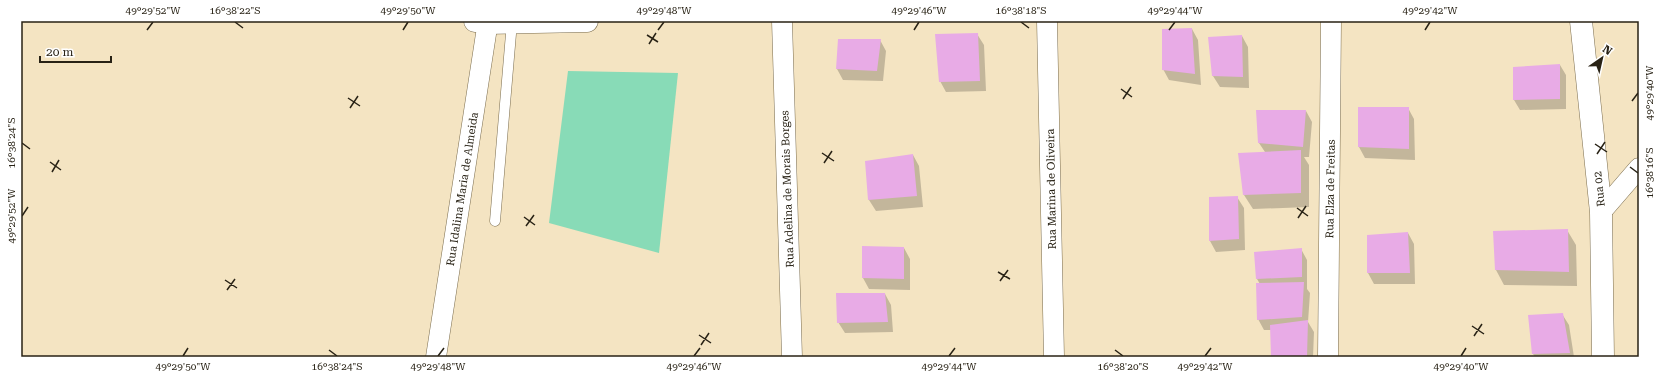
<svg xmlns="http://www.w3.org/2000/svg" width="1660" height="378" font-family="'Roboto Serif',serif">
	<rect width="100%" height="100%" fill="#f4e4c2"/>
	<!-- green -->
	<path fill="#88dbb7" d="M 568,71 L 678,73 L 659,253 L 549,223 Z"/>
	<!-- shadow -->
	<path fill="#0003" d="M 1192,29 L 1198,40 L 1201,85 L 1169,80 L 1163,69 Z
		M 977,34 L 984,45 L 986,91 L 946,92 L 940,81 Z
		M 1242,36 L 1248,47 L 1249,88 L 1220,87 L 1213,76 L 1209,38 Z
		M 880,40 L 886,51 L 883,81 L 843,80 L 837,69 Z
		M 1560,65 L 1566,75 L 1566,109 L 1520,110 L 1514,100 Z
		M 1408,108 L 1414,119 L 1415,160 L 1365,158 L 1359,147 Z
		M 1306,111 L 1312,122 L 1309,157 L 1304,157 L 1309,165 L 1309,207 L 1253,209 L 1244,195 L 1265,152 L 1259,143 Z
		M 913,155 L 919,166 L 923,207 L 876,211 L 869,200 L 866,162 Z
		M 1237,197 L 1244,208 L 1245,250 L 1216,252 L 1210,241 Z
		M 1567,230 L 1576,245 L 1577,286 L 1504,285 L 1496,270 Z
		M 1408,233 L 1414,244 L 1415,284 L 1374,284 L 1368,273 Z
		M 904,248 L 910,259 L 910,290 L 869,289 L 863,278 Z
		M 1301,249 L 1307,260 L 1307,289 L 1310,293 L 1308,322 L 1314,332 L 1313,357 L 1272,357 L 1271,330 L 1264,330 L 1258,319 L 1260,284 L 1257,279 L 1255,253 Z
		M 885,294 L 891,305 L 893,332 L 845,333 L 838,322 Z
		M 1562,314 L 1569,325 L 1574,357 L 1535,357 L 1533,354 Z"/>
	<!-- building -->
	<path fill="#e8abe6" d="M 1192,28 L 1195,74 L 1162,70 L 1162,29 Z
		M 978,33 L 980,81 L 939,82 L 935,34 Z
		M 1242,35 L 1243,77 L 1212,76 L 1208,37 Z
		M 838,39 L 881,39 L 877,71 L 836,69 Z
		M 1560,64 L 1560,99 L 1513,100 L 1513,67 Z
		M 1358,107 L 1409,107 L 1409,149 L 1358,147 Z
		M 1256,110 L 1306,110 L 1303,147 L 1258,143 Z
		M 1301,150 L 1301,193 L 1243,195 L 1238,153 Z
		M 913,154 L 917,196 L 868,200 L 865,161 Z
		M 1238,196 L 1239,239 L 1209,241 L 1209,197 Z
		M 1568,229 L 1569,272 L 1495,270 L 1493,231 Z
		M 1408,232 L 1410,273 L 1367,273 L 1367,235 Z
		M 862,246 L 904,247 L 904,279 L 862,278 Z
		M 1302,248 L 1302,277 L 1256,279 L 1254,252 Z
		M 1304,282 L 1302,317 L 1257,320 L 1256,283 Z
		M 836,293 L 885,293 L 888,322 L 837,323 Z
		M 1563,313 L 1570,353 L 1532,354 L 1528,315 Z
		M 1308,320 L 1307,357 L 1271,357 L 1270,325 Z"/>
	<g fill="none" stroke-linecap="round" stroke-linejoin="round">
		<defs>
			<path id="service" d="M 495,221 L 512,22"/>
			<path id="minor" d="M 782,21 L 792,357
				M 1047,21 L 1054,357
				M 1601,212 L 1639,168
				M 436,357 L 488,21
				M 1328,357 L 1331,21"/>
			<path id="tertiary" d="M 475,21 L 488,23 L 587,21
				M 1581,21 L 1601,212 L 1603,357"/>
		</defs>
		<!-- service casing -->
		<use href="#service" stroke="#7a6c4d" stroke-width="11"/>
		<!-- minor casing -->
		<use href="#minor" stroke="#7a6c4d" stroke-width="21"/>
		<!-- tertiary casing -->
		<use href="#tertiary" stroke="#7a6c4d" stroke-width="23"/>
		<!-- service -->
		<use href="#service" stroke="#fff" stroke-width="10"/>
		<!-- minor -->
		<use href="#minor" stroke="#fff" stroke-width="20"/>
		<!-- tertiary -->
		<use href="#tertiary" stroke="#fff" stroke-width="22"/>
	</g>
	<!-- ticks -->
	<path fill="none" stroke="#282215" stroke-width="1.5" d="M 235,22 L 243,28M 1021,22 L 1029,28M 147,30 L 153,22M 403,30 L 408,22M 658,30 L 664,22M 914,30 L 919,22M 1169,30 L 1175,22M 1425,30 L 1430,22M 647,35 L 658,42M 649,44 L 656,33M 1121,89 L 1132,97M 348,98 L 360,106M 1123,99 L 1131,87M 1632,101 L 1638,93M 350,108 L 358,96M 22,143 L 30,149M 1595,144 L 1607,152M 822,153 L 834,161M 1597,154 L 1605,142M 50,162 L 61,170M 824,163 L 832,151M 1630,167 L 1638,173M 52,172 L 59,160M 1297,208 L 1308,216M 22,216 L 28,207M 524,217 L 535,225M 1298,218 L 1306,206M 526,226 L 534,215M 998,272 L 1010,279M 225,280 L 237,288M 1000,281 L 1008,270M 227,290 L 235,279M 1472,326 L 1484,334M 699,335 L 711,343M 1474,336 L 1482,324M 701,345 L 709,333M 329,350 L 337,356M 1115,350 L 1123,356M 183,356 L 188,348M 438,356 L 444,348M 694,356 L 700,348M 949,356 L 955,348M 1205,356 L 1211,348M 1461,356 L 1466,348"/>
	<g text-anchor="middle" stroke-width="3" stroke-linejoin="round" paint-order="stroke">
		<!-- street labels -->
		<g font-size="11" fill="#282215" stroke="#fff">
			<text transform="translate(462 189) rotate(-81)" y="4">Rua Idalina Maria de Almeida</text>
			<text transform="translate(787 189) rotate(-92)" y="4">Rua Adelina de Morais Borges</text>
			<text transform="translate(1051 189) rotate(-91)" y="4">Rua Marina de Oliveira</text>
			<text transform="translate(1330 189) rotate(-89)" y="4">Rua Elza de Freitas</text>
			<text transform="translate(1599 189) rotate(-96)" y="4">Rua 02</text>
		</g>
	</g>
	<!-- border -->
	<rect width="1660" height="378" fill="none" stroke="#ffffff" stroke-width="44"/>
	<!-- north arrow -->
	<g transform="translate(1602 58) rotate(34)" stroke="#ffffff" stroke-width="3" paint-order="stroke">
	<path d="M0-3L7 15L0 10L-7 15Z" fill="#282215"/>
	<text y="-6" font-size="11" font-weight="bold" text-anchor="middle" fill="#282215">N</text>
	</g>
	<!-- scale -->
	<path d="M40 56v6h71v-6" fill="none" stroke="#282215" stroke-width="2"/>
	<text x="46" y="56" font-size="12" fill="#282215" stroke="#ffffff" stroke-width="3" paint-order="stroke">20 m</text>
	<rect x="22" y="22" width="1616" height="334" fill="none" stroke="#282215" stroke-width="1.5"/>
	<g font-size="10" text-anchor="middle" fill="#282215">
		<text x="153" y="14">49°29'52"W</text>
		<text x="235" y="14">16°38'22"S</text>
		<text x="408" y="14">49°29'50"W</text>
		<text x="664" y="14">49°29'48"W</text>
		<text x="919" y="14">49°29'46"W</text>
		<text x="1021" y="14">16°38'18"S</text>
		<text x="1175" y="14">49°29'44"W</text>
		<text x="1430" y="14">49°29'42"W</text>
		<text transform="translate(1649 93) rotate(-90)" y="4">49°29'40"W</text>
		<text transform="translate(11 143) rotate(-90)" y="4">16°38'24"S</text>
		<text transform="translate(1649 173) rotate(-90)" y="4">16°38'16"S</text>
		<text transform="translate(11 216) rotate(-90)" y="4">49°29'52"W</text>
		<text x="183" y="370">49°29'50"W</text>
		<text x="337" y="370">16°38'24"S</text>
		<text x="438" y="370">49°29'48"W</text>
		<text x="694" y="370">49°29'46"W</text>
		<text x="949" y="370">49°29'44"W</text>
		<text x="1123" y="370">16°38'20"S</text>
		<text x="1205" y="370">49°29'42"W</text>
		<text x="1461" y="370">49°29'40"W</text>
	</g>
</svg>
